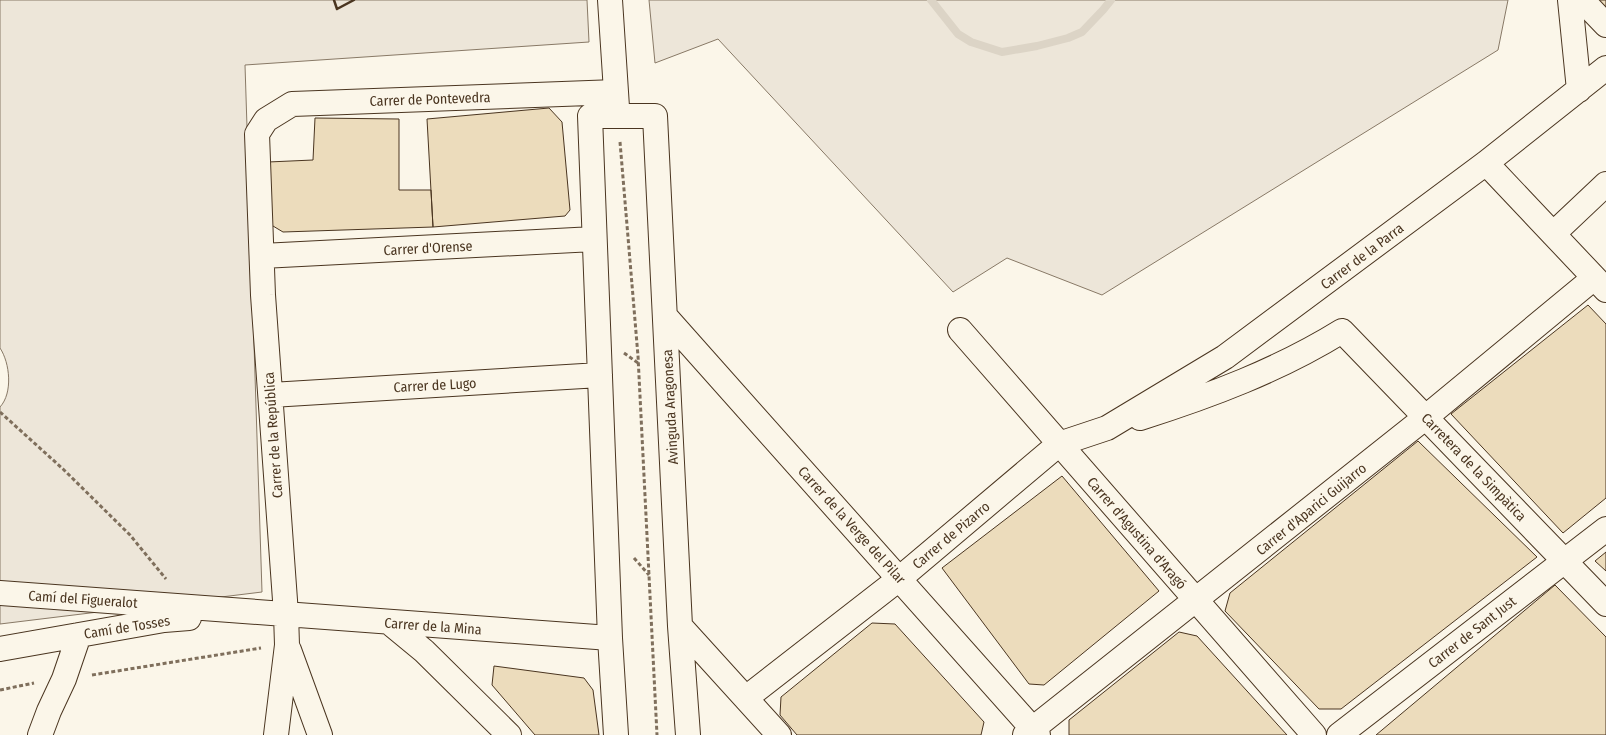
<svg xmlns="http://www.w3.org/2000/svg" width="1606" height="735" font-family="'Fira Sans Condensed',sans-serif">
	<rect width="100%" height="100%" fill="#fbf6e9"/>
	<!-- green -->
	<path fill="#ede6d9" stroke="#887966" d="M 0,0 L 587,0 L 589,42 L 245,65 L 262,592 L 0,624 L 0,407 C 13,393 10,363 0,348 Z
		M 649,0 L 1508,0 L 1498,50 L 1102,295 L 1007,258 L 953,292 L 718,39 L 655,63 Z"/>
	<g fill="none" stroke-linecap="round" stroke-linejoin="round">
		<!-- stream -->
		<path stroke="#dcd4c6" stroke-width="8" d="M 931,0 L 958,34 L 971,42 L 1002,52 L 1037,46 L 1068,38 L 1082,32 L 1103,10 L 1111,0"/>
	</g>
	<!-- building -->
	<path fill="#ecdcbc" stroke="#4a3520" d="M 1599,0 L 1606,0 L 1606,7 Z
		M 549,108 L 562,122 L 570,210 L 565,216 L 433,227 L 427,119 Z
		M 315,118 L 399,119 L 399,190 L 431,190 L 433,227 L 283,232 L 268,223 L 268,162 L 313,160 Z
		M 1588,305 L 1606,324 L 1606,498 L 1563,533 L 1451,414 Z
		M 1418,441 L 1537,557 L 1341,709 L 1319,709 L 1225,611 L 1230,593 Z
		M 1062,476 L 1159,591 L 1044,685 L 1029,684 L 942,568 Z
		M 1606,552 L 1606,571 L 1595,561 Z
		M 1555,585 L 1606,637 L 1606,735 L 1376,735 Z
		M 872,623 L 895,624 L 984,722 L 981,735 L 797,735 L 780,715 L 781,697 Z
		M 1179,632 L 1197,636 L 1287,735 L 1069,735 L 1069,720 Z
		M 494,666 L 584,678 L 593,690 L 599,735 L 535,735 L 492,685 Z"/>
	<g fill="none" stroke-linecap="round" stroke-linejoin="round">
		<defs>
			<path id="minor" d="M 610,0 L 617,107
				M 1570,0 L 1579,90
				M 1582,0 L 1606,25
				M 1486,163 L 1606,290
				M 1553,234 L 1606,184
				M 262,256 L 594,239
				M 665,316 L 1038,735
				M 960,330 L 1314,735
				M 271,395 L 600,375
				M 1140,418 C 1210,396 1279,370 1342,331 L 1606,604
				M 0,593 L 610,638
				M 390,623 L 424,651 L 509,735
				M 680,626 L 779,735
				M 0,649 L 164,620 L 189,618
				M 289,650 L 320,735
				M 746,698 L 899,579 L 1059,444 L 1107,428 L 1225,357 L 1486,163 L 1606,68
				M 40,735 L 49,711 L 64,679 L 79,635
				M 276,735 L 287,645 L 286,614 L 263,295 L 257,134 L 266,120 L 292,104 L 616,92
				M 616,735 L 610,638 L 590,116 L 655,116 L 680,626 L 688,735
				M 1025,735 L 1426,417 L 1594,278
				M 1339,735 L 1606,529"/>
		</defs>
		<!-- minor casing -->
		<use href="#minor" stroke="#4a3520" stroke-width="26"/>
		<!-- path -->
		<path stroke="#7f6f5c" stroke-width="3" stroke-dasharray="4 2.5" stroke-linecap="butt" d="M 620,142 L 638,356 L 657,735
			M 624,353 L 638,363
			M 0,412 L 63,469 L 130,535 L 166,579
			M 634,558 L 649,575
			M 92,675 L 261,648
			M 0,690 L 34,683"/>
		<!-- minor -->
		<use href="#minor" stroke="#fbf6e9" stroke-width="24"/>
		<!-- wall -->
		<path stroke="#4a3520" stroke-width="2.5" d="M 334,0 L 337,9 L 354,0"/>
	</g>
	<g text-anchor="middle" stroke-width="4" stroke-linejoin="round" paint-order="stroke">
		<!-- street labels -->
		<g font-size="14" fill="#4a3520" stroke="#fbf6e9">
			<text transform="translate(430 99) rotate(-2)" y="5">Carrer de Pontevedra</text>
			<text transform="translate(428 248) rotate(-3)" y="5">Carrer d'Orense</text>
			<text transform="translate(1362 256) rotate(-37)" y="5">Carrer de la Parra</text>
			<text transform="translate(435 385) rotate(-3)" y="5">Carrer de Lugo</text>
			<text transform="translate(670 407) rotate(-93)" y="5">Avinguda Aragonesa</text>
			<text transform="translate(273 435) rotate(-94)" y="5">Carrer de la República</text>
			<text transform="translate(1474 467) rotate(46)" y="5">Carretera de la Simpàtica</text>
			<text transform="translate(1311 509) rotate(-39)" y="5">Carrer d'Aparici Guijarro</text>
			<text transform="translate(852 525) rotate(48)" y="5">Carrer de la Verge del Pilar</text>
			<text transform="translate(1137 533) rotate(49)" y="5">Carrer d'Agustina d'Aragó</text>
			<text transform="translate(951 535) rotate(-40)" y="5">Carrer de Pizarro</text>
			<text transform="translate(83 599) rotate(4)" y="5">Camí del Figueralot</text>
			<text transform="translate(433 626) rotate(4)" y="5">Carrer de la Mina</text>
			<text transform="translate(127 627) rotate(-9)" y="5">Camí de Tosses</text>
			<text transform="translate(1472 632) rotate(-38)" y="5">Carrer de Sant Just</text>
		</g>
	</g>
</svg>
